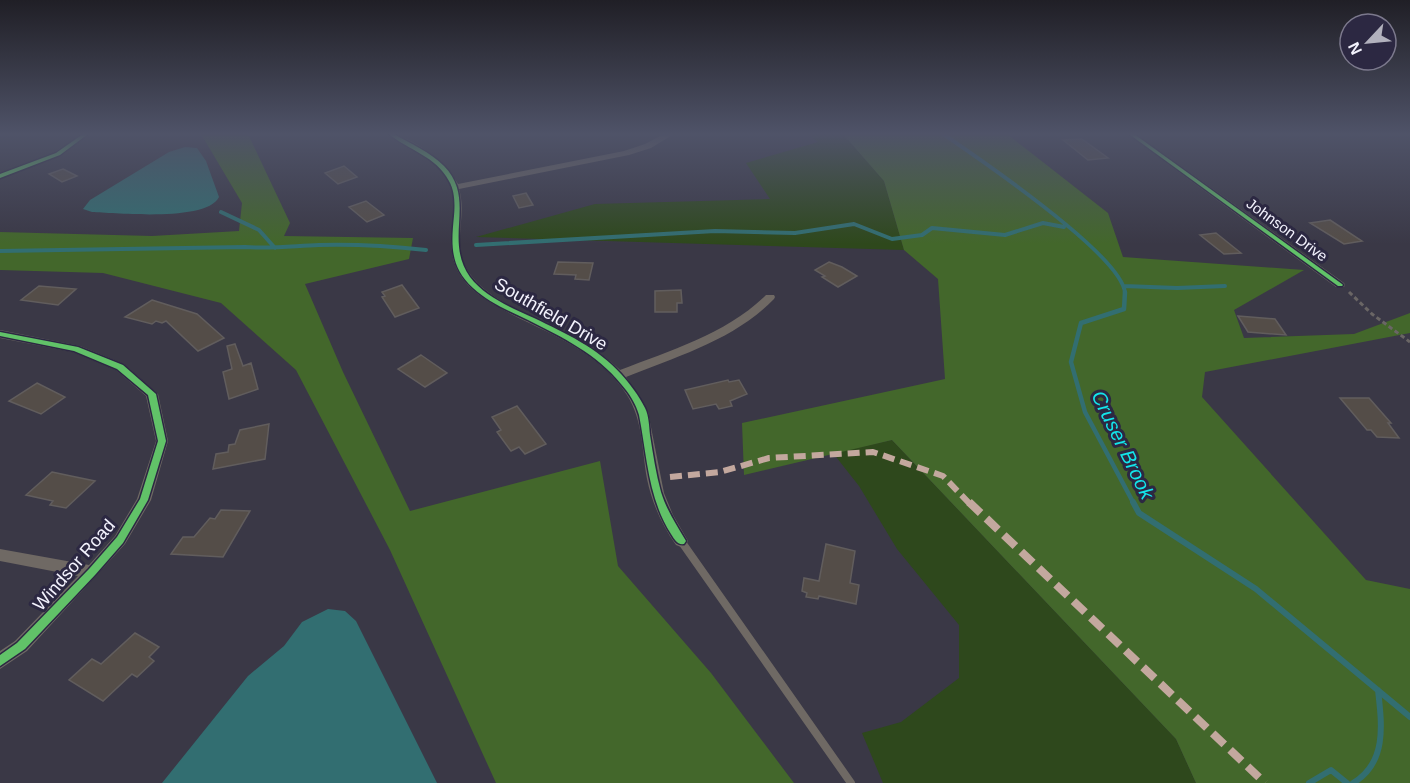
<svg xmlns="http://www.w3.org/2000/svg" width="1410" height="783" font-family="Arial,sans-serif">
	<rect width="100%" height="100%" fill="#3a3846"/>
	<!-- green -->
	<path fill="#2e481c" d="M 808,134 L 843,134 L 884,181 L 904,250 L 476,237 L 595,204 L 770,199 L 746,163 L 818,142 Z
		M 892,440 L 1176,739 L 1196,783 L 883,783 L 862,733 L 901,722 L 959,678 L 959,625 L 897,549 L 859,486 L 833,453 Z"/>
	<!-- forest -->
	<path fill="#43672b" d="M 201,134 L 248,134 L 290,223 L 284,236 L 413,238 L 409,259 L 305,284 L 343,372 L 410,511 L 600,461 L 618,566 L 711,673 L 794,783 L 496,783 L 390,550 L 296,370 L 221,303 L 103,273 L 0,270 L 0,232 L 152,236 L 239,231 L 242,203 Z
		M 843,134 L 1007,134 L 1108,213 L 1123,257 L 1304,270 L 1234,310 L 1244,338 L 1354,334 L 1410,313 L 1410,333 L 1205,372 L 1202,397 L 1366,580 L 1410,589 L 1410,783 L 1196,783 L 1176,739 L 892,440 L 744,475 L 742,423 L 945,379 L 938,279 L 904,250 L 884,181 Z"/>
	<!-- water -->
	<path fill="#326e71" d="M 185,147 L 197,148 L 206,161 L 219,197 C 207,222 117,213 92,212 L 83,209 L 90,200 L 169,152 Z
		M 328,609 L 345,611 L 356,621 L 437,783 L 162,783 L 248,676 L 284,646 L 302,622 Z"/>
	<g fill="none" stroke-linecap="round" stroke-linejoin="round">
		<!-- stream-far2 -->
		<path stroke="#326e71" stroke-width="4" d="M 943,134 C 978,158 1122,255 1125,293
			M 221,212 L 259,230 L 275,248
			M 476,245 L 715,231 L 795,233 L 854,224 L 892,239 L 922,235 L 932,228 L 1005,235 L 1043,223 L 1064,227
			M 0,251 L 245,247 C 272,249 293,246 319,245 C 355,244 390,246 426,250
			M 1124,286 L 1177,288 L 1225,286"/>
		<!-- stream-far1 -->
		<path stroke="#326e71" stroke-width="4.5" d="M 1125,292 L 1124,309 L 1081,323 L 1071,362 L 1085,412 L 1134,504"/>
		<!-- stream -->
		<path stroke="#326e71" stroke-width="6" d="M 1133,502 L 1139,513 L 1256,589 L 1410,717
			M 1309,783 L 1331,770 L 1347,783
			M 1353,783 C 1387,763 1382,725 1378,690"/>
	</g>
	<!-- building -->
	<path fill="#544d48" stroke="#615d5d" stroke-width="1.5" d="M 1082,139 L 1108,158 L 1088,160 L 1063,140 Z
		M 344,166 L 357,177 L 338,184 L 325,173 Z
		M 63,169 L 77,176 L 62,182 L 49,174 Z
		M 526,193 L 533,205 L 519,208 L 513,196 Z
		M 366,201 L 384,215 L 367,222 L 349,207 Z
		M 1330,220 L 1362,241 L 1344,244 L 1310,223 Z
		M 1216,233 L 1241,253 L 1224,254 L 1200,235 Z
		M 558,262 L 593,263 L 589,280 L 575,279 L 576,275 L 554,274 Z
		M 829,262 L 842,267 L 857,276 L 838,287 L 822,277 L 825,276 L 815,270 Z
		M 402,285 L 419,308 L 395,317 L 382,297 L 385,296 L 382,292 Z
		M 39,286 L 76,289 L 58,305 L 21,300 Z
		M 681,290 L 682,303 L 677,303 L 677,312 L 655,312 L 655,291 Z
		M 152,300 L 197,314 L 224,338 L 198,351 L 166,321 L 162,323 L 156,321 L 152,324 L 125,317 Z
		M 1238,316 L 1275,319 L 1286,335 L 1248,332 Z
		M 235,344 L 243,366 L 251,363 L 258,389 L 229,399 L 223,372 L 232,369 L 227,346 Z
		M 421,355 L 447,373 L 425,387 L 398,369 Z
		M 728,380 L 729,382 L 739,380 L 747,394 L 730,401 L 732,406 L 719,409 L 716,404 L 693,409 L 685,390 Z
		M 37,383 L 65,397 L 41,414 L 9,401 Z
		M 1340,398 L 1369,398 L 1391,423 L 1388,423 L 1399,438 L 1377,437 L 1371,430 L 1367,430 Z
		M 517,406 L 546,444 L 525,454 L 519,447 L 511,451 L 497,432 L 501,430 L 492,417 Z
		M 269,424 L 265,459 L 213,469 L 216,454 L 228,452 L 229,445 L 235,444 L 240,430 Z
		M 52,472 L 71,476 L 95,481 L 66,508 L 50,505 L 53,501 L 26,495 Z
		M 221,510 L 250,511 L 223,557 L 171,554 L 183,537 L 194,537 L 210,518 L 215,519 Z
		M 826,544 L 855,551 L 850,583 L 859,585 L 856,604 L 819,596 L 818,599 L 806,597 L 807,593 L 802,591 L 804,578 L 819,581 Z
		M 135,633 L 159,647 L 149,657 L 154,661 L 137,677 L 132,674 L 103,701 L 69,680 L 92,659 L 101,664 Z"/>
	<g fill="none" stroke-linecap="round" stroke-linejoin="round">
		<!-- path -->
		<path stroke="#6a6665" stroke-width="3" stroke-dasharray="4.5 3" stroke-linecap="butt" d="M 1349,292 L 1372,314 L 1410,342"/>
		<!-- lane -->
		<path stroke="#6f6964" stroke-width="8" d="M 681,541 L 851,783"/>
		<!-- street -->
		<path fill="#6f6964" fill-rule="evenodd" d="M 81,134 L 90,134 L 61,156 L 0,179 L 0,173 L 55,152 Z
			M 387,134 C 409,133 448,164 458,184 L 624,151 L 645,144 L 664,134 L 674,134 L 651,148 L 629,155 L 459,189 C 467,214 453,242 465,266 C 482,301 543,320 576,338 C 592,347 607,358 620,370 C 671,350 726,334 766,295 L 774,295 L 775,297 L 774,299 C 734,340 678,356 626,377 L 648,412 L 664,493 L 673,515 L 688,541 L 686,545 L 681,547 L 676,545 C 662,525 652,503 647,479 C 642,451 643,420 627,395 C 601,354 555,336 513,315 C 497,306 480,298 468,285 C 434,248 466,215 448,181 C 435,156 406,151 387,134 Z
			M 1127,134 L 1136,134 L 1344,283 L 1345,285 L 1344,287 L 1336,287 Z
			M 0,330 L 80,346 L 124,364 L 158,394 L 168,441 L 151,500 L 125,544 L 27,651 L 0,669 L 0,651 L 15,641 L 78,576 L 0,561 L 0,549 L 89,565 L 115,536 L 137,499 L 156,441 L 146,396 L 116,370 L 73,352 L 0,338 Z"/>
		<!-- quiet-far1 -->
		<path stroke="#c3a89e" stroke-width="6" stroke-dasharray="12 6" stroke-linecap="butt" d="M 670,477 L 720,472 L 769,458 L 873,452 L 943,476 L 970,504"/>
		<!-- quiet -->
		<path stroke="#c3a89e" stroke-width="8" stroke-dasharray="16 8" stroke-linecap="butt" d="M 969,502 L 1265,783"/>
		<defs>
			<path id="cycleway" d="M 83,134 L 88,134 L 60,155 L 0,178 L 0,174 L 56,153 Z
				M 389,134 L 394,134 C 411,144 430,152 444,166 C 477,200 443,239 470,277 C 485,297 512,308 534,318 C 565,333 598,348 621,374 C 630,384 639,396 645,408 C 649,416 649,426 650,435 C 653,454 656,474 661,492 C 667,511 676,524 686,541 L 684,544 C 677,545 675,540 671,534 C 648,498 647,456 639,415 C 636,404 629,393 621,384 C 597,354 562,337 528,320 C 509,311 488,302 473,288 C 450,267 451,245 454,216 C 455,205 455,191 449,181 C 436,156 408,150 389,134 Z
				M 1129,134 L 1134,134 L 1342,284 L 1343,285 L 1342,286 L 1338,286 Z
				M 0,332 L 78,347 L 123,365 L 156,394 L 166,441 L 148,500 L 123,543 L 95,575 L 25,649 L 0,666 L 0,655 L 17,643 L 89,569 L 117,537 L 140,499 L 158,441 L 148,395 L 117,369 L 74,351 L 0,336 Z"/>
		</defs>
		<!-- cycleway casing -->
		<use href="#cycleway" stroke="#2c2842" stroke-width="3"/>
		<!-- cycleway -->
		<use href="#cycleway" fill="#61c268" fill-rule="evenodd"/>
	</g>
	<!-- sky -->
	<linearGradient id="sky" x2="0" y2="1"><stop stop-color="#201f26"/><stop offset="0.55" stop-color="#4f5368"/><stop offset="1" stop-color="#4f5368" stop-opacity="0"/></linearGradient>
	<rect width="1410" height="244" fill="url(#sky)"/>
	<g text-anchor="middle" stroke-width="6" stroke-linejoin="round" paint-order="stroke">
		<!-- far-street labels -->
		<g font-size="15" fill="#f3f2fd" stroke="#2c2842">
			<text transform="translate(1287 230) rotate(36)" y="5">Johnson Drive</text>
		</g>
		<!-- street labels -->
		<g font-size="18" fill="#f3f2fd" stroke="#2c2842">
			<text transform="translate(551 314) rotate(30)" y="6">Southfield Drive</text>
			<text transform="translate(74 565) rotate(-49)" y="6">Windsor Road</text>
		</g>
		<!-- water labels -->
		<g font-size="20" font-style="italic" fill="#13e6eb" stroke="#2c2842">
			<text transform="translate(1123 445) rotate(64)" y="7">Cruser Brook</text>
		</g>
	</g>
	<!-- north arrow -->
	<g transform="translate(1368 42) rotate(244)"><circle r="28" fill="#2c2842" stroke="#7c798d" stroke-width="1.5"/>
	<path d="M0-4.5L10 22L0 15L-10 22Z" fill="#b2b1bd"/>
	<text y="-9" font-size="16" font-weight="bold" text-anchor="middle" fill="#f3f2fd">N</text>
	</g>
</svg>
